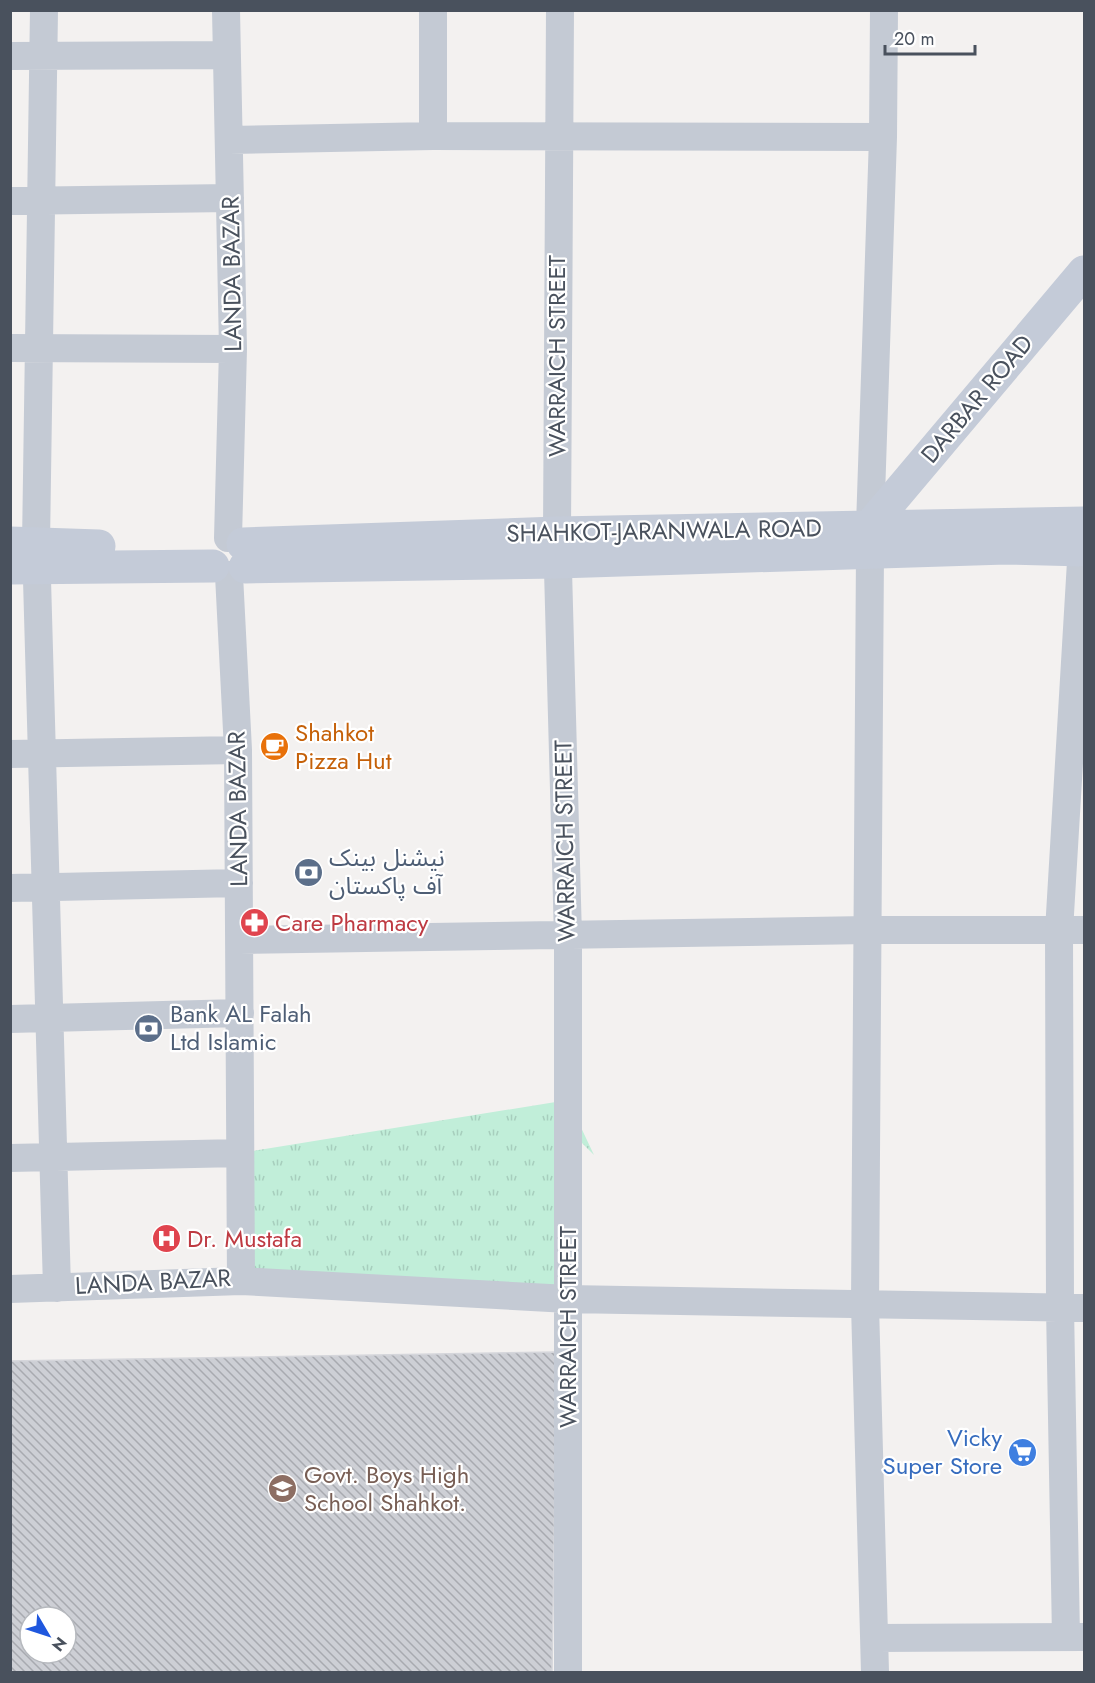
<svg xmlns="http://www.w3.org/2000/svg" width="1095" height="1683" font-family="Jost,'Noto Sans Arabic',sans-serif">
	<defs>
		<pattern id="park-tufts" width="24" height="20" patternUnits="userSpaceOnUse" patternTransform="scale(1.5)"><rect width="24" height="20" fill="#c1eed9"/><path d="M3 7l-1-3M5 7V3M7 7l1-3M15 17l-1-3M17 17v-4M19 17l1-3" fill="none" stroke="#a7cebd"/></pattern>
		<pattern id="building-back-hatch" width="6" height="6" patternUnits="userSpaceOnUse" patternTransform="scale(1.5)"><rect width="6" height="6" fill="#cdcfd5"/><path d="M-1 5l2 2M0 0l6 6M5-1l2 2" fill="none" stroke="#a8aab0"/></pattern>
	</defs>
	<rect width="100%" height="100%" fill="#f3f1f0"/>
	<!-- park -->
	<path fill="url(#park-tufts)" d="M 568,1100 L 594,1155 L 568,1129 L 568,1299 L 241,1281 L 240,1153 Z"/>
	<!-- building -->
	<path fill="url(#building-back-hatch)" stroke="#d5d6db" stroke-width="1.5" fill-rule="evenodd" d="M 557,1352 L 552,1672 L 10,1672 L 10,1361 ZM 30,1617 L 66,1617 L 66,1653 L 30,1653 Z"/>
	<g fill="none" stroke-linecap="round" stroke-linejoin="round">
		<!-- street -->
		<path stroke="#c4cad4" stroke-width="28" d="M 44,10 L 36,544 L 57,1288
			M 226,10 L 233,349 L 228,538
			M 560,10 L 557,533 L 568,937 L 568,1672
			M 10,56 L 227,55
			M 433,136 L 433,10
			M 230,140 L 433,136 L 883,137
			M 10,201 L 230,198
			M 10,348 L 233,349
			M 870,526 L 883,137 L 884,10
			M 870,551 L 865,1305 L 875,1672
			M 10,754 L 238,750
			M 10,888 L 239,883
			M 240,940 L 868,930 L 1084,930
			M 10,1019 L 240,1013
			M 10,1158 L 240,1153
			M 241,1281 L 568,1299 L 1084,1308
			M 10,1289 L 241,1281 L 238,750 L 229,575
			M 1066,1637 L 1060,1307 L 1059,931 L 1083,528
			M 876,1638 L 1084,1637"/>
		<!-- secondary -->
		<path stroke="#c4cbd8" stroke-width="33" d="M 870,540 L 870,526 L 1084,272
			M 10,543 L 99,546
			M 243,544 L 557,533 L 1084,523
			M 245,567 L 558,562 L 1006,548 L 1084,550
			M 10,568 L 213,566"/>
	</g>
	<!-- icons -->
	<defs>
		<symbol id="cafe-disc" viewBox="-11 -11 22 22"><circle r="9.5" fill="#e8710a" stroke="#fff"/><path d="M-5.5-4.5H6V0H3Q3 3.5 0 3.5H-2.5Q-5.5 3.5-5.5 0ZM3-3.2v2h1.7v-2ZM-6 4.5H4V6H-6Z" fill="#fff"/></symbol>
		<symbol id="bank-disc" viewBox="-11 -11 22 22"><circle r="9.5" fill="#5c6f8a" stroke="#fff"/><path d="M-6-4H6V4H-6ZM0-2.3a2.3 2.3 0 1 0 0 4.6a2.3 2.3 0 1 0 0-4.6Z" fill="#fff"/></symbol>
		<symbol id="pharmacy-disc" viewBox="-11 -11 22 22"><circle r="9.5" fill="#e0444e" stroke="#fff"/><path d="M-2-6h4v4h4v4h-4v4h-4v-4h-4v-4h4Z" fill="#fff"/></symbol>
		<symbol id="hospital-disc" viewBox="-11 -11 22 22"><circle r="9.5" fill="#e0444e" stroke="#fff"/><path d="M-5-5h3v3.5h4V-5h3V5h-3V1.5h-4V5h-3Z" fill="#fff"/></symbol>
		<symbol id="supermarket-disc" viewBox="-11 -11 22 22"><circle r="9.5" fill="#3f7fe0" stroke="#fff"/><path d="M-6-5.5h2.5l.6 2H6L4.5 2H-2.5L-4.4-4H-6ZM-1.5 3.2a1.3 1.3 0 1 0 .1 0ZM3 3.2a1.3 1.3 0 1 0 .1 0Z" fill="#fff"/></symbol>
		<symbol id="school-disc" viewBox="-11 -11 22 22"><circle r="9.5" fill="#8d6e63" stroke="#fff"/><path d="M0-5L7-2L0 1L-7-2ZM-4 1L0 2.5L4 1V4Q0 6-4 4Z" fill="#fff"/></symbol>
	</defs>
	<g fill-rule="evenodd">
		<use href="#cafe-disc" x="258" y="730" width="33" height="33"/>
		<use href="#bank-disc" x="292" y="856" width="33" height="33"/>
		<use href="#pharmacy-disc" x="238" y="906" width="33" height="33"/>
		<use href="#bank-disc" x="132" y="1012" width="33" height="33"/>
		<use href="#hospital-disc" x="150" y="1222" width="33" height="33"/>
		<use href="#supermarket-disc" x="1006" y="1436" width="33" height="33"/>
		<use href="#school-disc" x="266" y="1472" width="33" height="33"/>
	</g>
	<g text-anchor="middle" stroke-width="4.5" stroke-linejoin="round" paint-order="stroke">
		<!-- street labels -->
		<g font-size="24" fill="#49515d" stroke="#fff">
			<text transform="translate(232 274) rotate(-91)" y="8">LANDA BAZAR</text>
			<text transform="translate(557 356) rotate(-90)" y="8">WARRAICH STREET</text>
			<text transform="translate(977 399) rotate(-50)" y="8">DARBAR ROAD</text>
			<text transform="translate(664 531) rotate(-1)" y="8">SHAHKOT-JARANWALA ROAD</text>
			<text transform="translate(238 809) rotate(-91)" y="8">LANDA BAZAR</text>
			<text transform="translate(565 841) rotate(-91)" y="8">WARRAICH STREET</text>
			<text transform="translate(153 1282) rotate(-3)" y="8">LANDA BAZAR</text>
			<text transform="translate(568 1327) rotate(-90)" y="8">WARRAICH STREET</text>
		</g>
		<!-- food labels -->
		<g font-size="24" fill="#c56008" stroke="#fff" text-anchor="start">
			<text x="295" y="741">Shahkot<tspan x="295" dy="28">Pizza Hut</tspan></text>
		</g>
		<!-- service labels -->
		<g font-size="24" fill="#4e5e75" stroke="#fff" text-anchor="start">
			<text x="329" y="866">نیشنل بینک<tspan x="329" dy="28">آف پاکستان</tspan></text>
			<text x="170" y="1022">Bank AL Falah<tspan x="170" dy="28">Ltd Islamic</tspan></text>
		</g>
		<!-- health labels -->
		<g font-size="24" fill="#be3a42" stroke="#fff" text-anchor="start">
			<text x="275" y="931">Care Pharmacy</text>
			<text x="187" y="1247">Dr. Mustafa</text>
		</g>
		<!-- shop labels -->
		<g font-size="24" fill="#366cbe" stroke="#fff" text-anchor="end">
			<text x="1002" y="1446">Vicky<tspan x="1002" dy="28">Super Store</tspan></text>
		</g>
		<!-- education labels -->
		<g font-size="24" fill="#785e54" stroke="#fff" text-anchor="start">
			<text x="304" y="1483">Govt. Boys High<tspan x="304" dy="28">School Shahkot.</tspan></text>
		</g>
	</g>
	<!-- border -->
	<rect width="1095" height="1683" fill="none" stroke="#49515d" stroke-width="24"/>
	<!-- north arrow -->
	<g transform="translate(48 1635) rotate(129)"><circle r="28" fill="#ffffff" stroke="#b6b9be" stroke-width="1.5"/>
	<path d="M0-4.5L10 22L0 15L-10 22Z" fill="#1f57de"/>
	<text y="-9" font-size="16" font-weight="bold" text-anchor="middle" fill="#49515d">N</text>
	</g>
	<!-- scale -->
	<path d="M885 45v9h90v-9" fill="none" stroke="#49515d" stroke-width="3"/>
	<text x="894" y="45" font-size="18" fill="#49515d" stroke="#ffffff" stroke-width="4.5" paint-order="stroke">20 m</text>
</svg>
